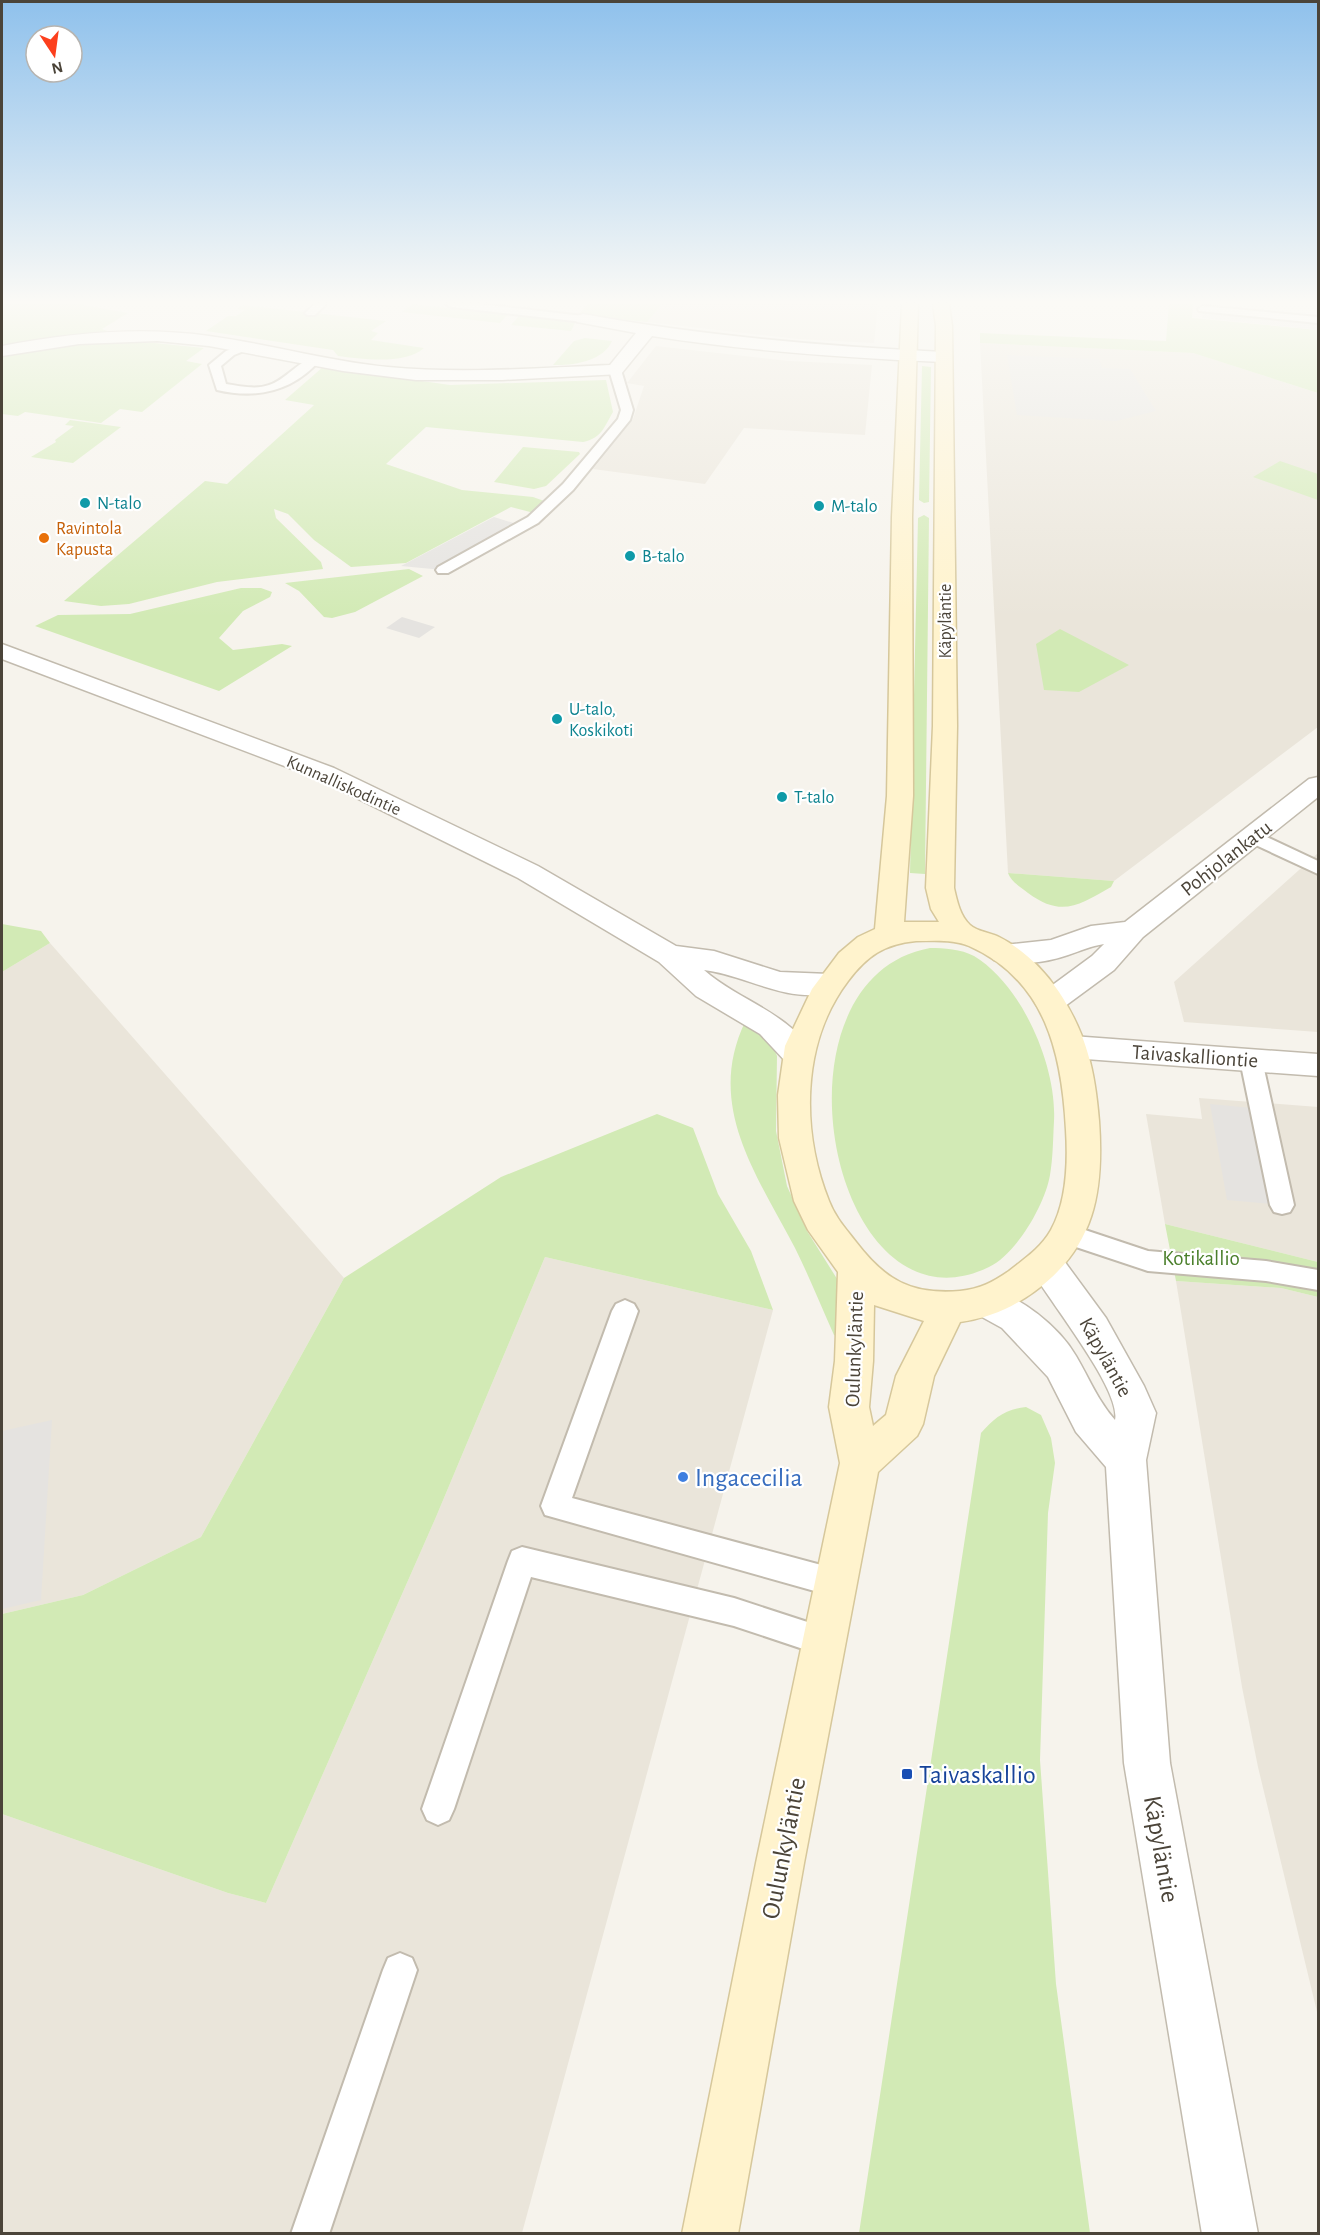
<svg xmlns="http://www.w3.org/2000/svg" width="1320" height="2235" font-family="'Alegreya Sans',sans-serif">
	<rect width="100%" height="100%" fill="#f6f3ec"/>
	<!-- residential -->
	<path fill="#eae5da" d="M 662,304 L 878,304 L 874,343 L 798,339 L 647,322 Z
		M 980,343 L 1193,353 L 1318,393 L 1318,727 L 1114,881 L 1008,873 Z
		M 656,346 L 789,361 L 872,365 L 865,435 L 744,428 L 705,484 L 593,469 L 633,419 L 644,386 L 627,383 Z
		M 1318,853 L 1318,1032 L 1184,1022 L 1174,982 Z
		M 50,943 L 344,1278 L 201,1537 L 83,1595 L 2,1614 L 2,972 Z
		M 1199,1098 L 1318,1107 L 1318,1262 L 1165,1224 L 1146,1114 L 1202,1119 Z
		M 545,1257 L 773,1310 L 522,2233 L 2,2234 L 2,1814 L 228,1893 L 266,1903 L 436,1517 Z
		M 1176,1281 L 1281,1288 L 1318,1297 L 1318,2016 L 1258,1767 L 1242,1687 Z"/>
	<!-- green -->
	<path fill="#d2eab5" d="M 2,304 L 78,304 L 128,313 L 102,329 L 135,341 L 204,348 L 186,361 L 202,364 L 142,412 L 120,409 L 101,423 L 25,412 L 18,416 L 2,414 Z
		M 412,304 L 507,315 L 500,323 L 402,312 Z
		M 588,304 L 662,304 L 647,322 L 578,315 Z
		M 1169,304 L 1193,304 L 1192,318 L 1318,330 L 1318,393 L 1193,353 L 980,343 L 980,333 L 1166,341 Z
		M 243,305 L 386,321 L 371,331 L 378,333 L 371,340 L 424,348 C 406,365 361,359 338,356 L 333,350 L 326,349 L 206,331 L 228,316 L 236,316 L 245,310 L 237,309 Z
		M 519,316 L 575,323 L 571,331 L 511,325 Z
		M 585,338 L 612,341 C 604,361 572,366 553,365 L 574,341 Z
		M 922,366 L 931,367 L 929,502 L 924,503 L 919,500 Z
		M 323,367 L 450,385 L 606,380 L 613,412 C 604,427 602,438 583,442 L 426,427 L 386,464 L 462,490 L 533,497 L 547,502 L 534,513 L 511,507 L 406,563 L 351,567 L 314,540 L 288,514 L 274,509 L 276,518 L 321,562 L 323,569 L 217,582 L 129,604 L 101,606 L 64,601 L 205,481 L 227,484 L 312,407 L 314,405 L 285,400 Z
		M 70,420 L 121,427 L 73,463 L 31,457 L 56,442 L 55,440 L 74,426 L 65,425 Z
		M 523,447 L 579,452 L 580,454 L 546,486 L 534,489 L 494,482 Z
		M 1280,461 L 1318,474 L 1318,500 L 1253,477 Z
		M 924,515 L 929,518 L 925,874 L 910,873 L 918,518 Z
		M 409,569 L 423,576 L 355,612 L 332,618 L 324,617 L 299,591 L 285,583 Z
		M 241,588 L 261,588 L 272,592 L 270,597 L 243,611 L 219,638 L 233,650 L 282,644 L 292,646 L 219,691 L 35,626 L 58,615 L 130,614 Z
		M 1060,629 L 1129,665 L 1079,692 L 1044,690 L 1036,644 Z
		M 1008,873 L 1114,881 L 1111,887 C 1079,905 1062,918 1028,893 C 1021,887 1011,882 1008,873 Z
		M 2,924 L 41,931 L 50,943 L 2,972 Z
		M 930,948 C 944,948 961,949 974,956 C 1022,985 1057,1066 1054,1121 C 1053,1139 1053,1158 1050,1175 C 1045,1205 1016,1254 989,1267 C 831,1344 760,979 930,948 Z
		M 745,1022 L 772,1044 L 777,1056 L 776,1131 L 787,1186 L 807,1231 L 839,1282 L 838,1337 L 834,1335 C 821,1306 809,1276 795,1248 C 757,1175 705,1106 745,1022 Z
		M 657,1114 L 693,1128 L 718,1194 L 751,1251 L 773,1310 L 545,1257 L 436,1517 L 266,1903 L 228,1893 L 2,1814 L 2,1614 L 83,1595 L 201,1537 L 344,1278 L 501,1177 Z
		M 1165,1224 L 1318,1262 L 1318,1297 L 1281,1288 L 1176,1281 Z
		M 1026,1407 L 1041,1415 L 1051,1438 L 1055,1463 L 1048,1513 L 1040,1760 L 1056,1984 L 1090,2233 L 859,2233 L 981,1433 C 994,1418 1005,1409 1026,1407 Z"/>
	<!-- parking -->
	<path fill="#e5e3e0" d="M 1203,309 L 1318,320 L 1318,330 L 1202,318 Z
		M 1007,355 L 1099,359 L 1102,368 L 1130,369 L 1156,411 L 1116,421 L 1017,415 Z
		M 494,517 L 523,526 L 443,570 L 401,566 Z
		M 402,617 L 435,627 L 419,638 L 386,628 Z
		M 1210,1104 L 1262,1109 L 1282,1205 L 1227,1200 Z
		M 52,1420 L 41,1600 L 2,1609 L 2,1431 Z"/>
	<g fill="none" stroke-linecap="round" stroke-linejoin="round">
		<defs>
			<path id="service" d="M 315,304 L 326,304 L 315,315 L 307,315 L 305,313 Z
				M 446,304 L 480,304 L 583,316 L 589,319 L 583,322 L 451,307 Z
				M 1203,306 L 1318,317 L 1318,323 L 1199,311 L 1198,309 Z
				M 245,344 L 249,345 L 249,349 L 234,355 L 221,366 L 226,384 C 240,386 256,390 269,385 C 285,381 304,355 318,358 L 320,360 C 292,392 256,399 217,390 L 209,365 L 226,351 Z
				M 615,366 L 621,370 L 633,410 L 630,420 L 573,490 L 538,523 L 448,573 L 438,573 L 436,570 L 438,567 L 528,517 L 563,484 L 618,419 L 621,410 L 609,370 Z
				M 1254,831 L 1318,861 L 1318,874 L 1247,841 L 1245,837 L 1247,833 Z
				M 1251,1052 L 1259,1055 L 1262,1060 L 1294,1205 L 1290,1212 L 1282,1214 L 1274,1212 L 1270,1205 L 1240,1060 L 1243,1055 Z
				M 1067,1224 L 1148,1251 L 1266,1261 L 1318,1270 L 1318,1290 L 1266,1281 L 1148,1271 L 1058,1241 L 1055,1234 L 1058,1227 Z
				M 625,1300 L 634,1304 L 638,1311 L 572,1498 L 836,1569 L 846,1573 L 851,1583 L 846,1593 L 836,1597 L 545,1515 L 541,1506 L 612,1311 L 616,1304 Z
				M 522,1547 L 734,1598 L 835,1631 L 839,1641 L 835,1651 L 824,1656 L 734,1626 L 531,1577 L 454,1809 L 449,1820 L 438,1825 L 427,1820 L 422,1809 L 508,1561 L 512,1551 Z
				M 400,1953 L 412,1958 L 417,1970 L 329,2234 L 291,2234 L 383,1970 L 388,1958 Z"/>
			<path id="minor" d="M 583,314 C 702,336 822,346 943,352 L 949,353 L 952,357 L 949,361 L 943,362 C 846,358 748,351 652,336 L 621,374 L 502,380 L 416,380 L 343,371 L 209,346 L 157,341 L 79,344 L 2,356 L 2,346 C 70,333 140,326 209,336 C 269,344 327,361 388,367 C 462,374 536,368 610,365 L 636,333 L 577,322 L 575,319 L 577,316 Z
				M 1072,1036 L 1318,1054 L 1318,1076 L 1072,1058 L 1061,1055 L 1056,1047 L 1061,1039 Z
				M 1046,1249 L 1059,1254 L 1106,1318 L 1144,1386 L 1156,1413 L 1146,1460 L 1170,1763 L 1258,2234 L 1202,2234 L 1124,1763 L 1106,1467 L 1076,1432 L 1048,1377 L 1002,1328 L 973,1312 L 968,1301 L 973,1290 L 986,1286 C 1020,1297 1058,1325 1076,1356 C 1089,1378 1098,1401 1115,1420 C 1122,1389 1044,1295 1028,1264 L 1033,1254 Z"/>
			<path id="tertiary" d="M 2,644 L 334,768 L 538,866 L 676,946 L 714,951 L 780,972 L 829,974 L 840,977 L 844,984 L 840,991 C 789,1006 750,976 704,970 C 739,1001 789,1012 814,1055 L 809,1063 L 798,1066 L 787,1063 L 760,1034 L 696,996 L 659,962 L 518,878 L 316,778 L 2,659 Z
				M 1318,777 L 1318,797 L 1143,937 L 1114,970 L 1061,1009 L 1050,1013 L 1039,1009 L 1035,1002 L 1039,995 L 1092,956 L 1104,944 C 1091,946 1080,951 1068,955 C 1045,963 1017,966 994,960 L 989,953 L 994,946 L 1051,940 L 1091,926 L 1125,922 L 1309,779 Z"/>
			<path id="secondary" d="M 902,304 L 918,304 L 912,517 L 913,796 L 904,922 L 939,922 L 931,909 L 926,888 L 933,726 L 936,326 L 933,304 L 949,304 L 952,326 L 957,726 L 954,888 C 957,901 960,916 970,925 C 976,931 991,933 999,937 C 1023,949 1044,970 1059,992 C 1087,1035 1095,1071 1099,1121 C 1104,1191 1095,1247 1035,1291 C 1012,1308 989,1318 960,1322 L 934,1376 L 923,1424 L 917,1436 L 878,1472 L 804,1863 L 738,2234 L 682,2234 L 756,1863 L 840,1463 L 829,1407 L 835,1361 L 838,1272 L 808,1230 L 794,1201 L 779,1138 L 778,1095 L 785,1046 L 812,989 L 839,953 L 858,937 L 875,929 L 887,796 L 892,517 ZM 916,941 C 933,941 953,939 969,946 C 1046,980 1062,1054 1066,1130 C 1068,1162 1067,1201 1051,1230 C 1041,1248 1024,1259 1009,1271 C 993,1282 980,1289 960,1291 C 911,1295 885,1280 856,1242 C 846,1229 835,1217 829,1201 C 801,1131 801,1043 848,981 C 867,956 884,944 916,941 ZM 874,1305 L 924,1321 L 896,1376 L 886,1415 L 873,1426 L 869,1407 L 873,1361 Z"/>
		</defs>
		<!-- service casing -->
		<use href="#service" stroke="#c2bbae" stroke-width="4"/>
		<!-- minor casing -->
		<use href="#minor" stroke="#c2bbae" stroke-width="3"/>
		<!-- tertiary casing -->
		<use href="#tertiary" stroke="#c2bbae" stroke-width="3"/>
		<!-- secondary casing -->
		<use href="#secondary" stroke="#d6c79b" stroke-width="3"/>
		<!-- service -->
		<use href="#service" fill="#fff" fill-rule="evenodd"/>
		<!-- minor -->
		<use href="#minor" fill="#fff" fill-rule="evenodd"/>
		<!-- tertiary -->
		<use href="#tertiary" fill="#fff" fill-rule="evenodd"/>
		<!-- secondary -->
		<use href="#secondary" fill="#fff3cd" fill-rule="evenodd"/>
	</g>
	<!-- sky -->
	<linearGradient id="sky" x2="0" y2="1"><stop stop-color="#8fc1ec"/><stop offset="0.49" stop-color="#fbfaf6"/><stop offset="1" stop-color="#fbfaf6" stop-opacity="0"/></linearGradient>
	<rect width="1320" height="617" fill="url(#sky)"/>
	<!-- markers -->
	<g fill="#0f9aa8" stroke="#fff" stroke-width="2">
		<circle cx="85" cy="503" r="6"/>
		<circle cx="819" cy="506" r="6"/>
		<circle cx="630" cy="556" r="6"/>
		<circle cx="557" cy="719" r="6"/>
		<circle cx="782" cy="797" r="6"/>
	</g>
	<circle fill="#e8710a" stroke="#fff" stroke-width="2" cx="44" cy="538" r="6"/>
	<circle fill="#3f7fe0" stroke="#fff" stroke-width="2" cx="683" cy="1477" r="6"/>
	<rect fill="#1a4fb4" stroke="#fff" stroke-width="2" x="901" y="1768" width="12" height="12" rx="3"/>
	<g text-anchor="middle" stroke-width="4.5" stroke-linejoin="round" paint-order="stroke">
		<!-- far-culture labels -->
		<g font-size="18" fill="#0d838f" stroke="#fff" text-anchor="start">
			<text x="97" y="509">N-talo</text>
			<text x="831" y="512">M-talo</text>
			<text x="642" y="562">B-talo</text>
			<text x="569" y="715">U-talo,<tspan x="569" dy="21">Koskikoti</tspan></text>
			<text x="794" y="803">T-talo</text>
		</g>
		<!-- far-food labels -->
		<g font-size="18" fill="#c56008" stroke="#fff" text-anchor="start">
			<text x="56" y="534">Ravintola<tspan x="56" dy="21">Kapusta</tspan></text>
		</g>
		<!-- far-street labels -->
		<g font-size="18" fill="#4b4439" stroke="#fff">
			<text transform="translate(945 621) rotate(-90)" y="6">Käpyläntie</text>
			<text transform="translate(344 785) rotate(24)" y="6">Kunnalliskodintie</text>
		</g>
		<!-- street labels -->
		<g font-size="21" fill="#4b4439" stroke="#fff">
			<text transform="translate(1226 858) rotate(-38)" y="7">Pohjolankatu</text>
			<text transform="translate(1195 1056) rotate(4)" y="7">Taivaskalliontie</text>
			<text transform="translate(854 1349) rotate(-88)" y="7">Oulunkyläntie</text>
			<text transform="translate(1106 1357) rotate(61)" y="7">Käpyläntie</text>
		</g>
		<!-- park labels -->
		<g font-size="21" fill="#4a7f2a" stroke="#fff">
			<text x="1201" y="1265">Kotikallio</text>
		</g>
		<!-- near-shop labels -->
		<g font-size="26" fill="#366cbe" stroke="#fff" text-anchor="start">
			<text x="695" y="1486">Ingacecilia</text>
		</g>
		<!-- near-transit labels -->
		<g font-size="26" fill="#164399" stroke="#fff" text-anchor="start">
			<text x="919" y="1783">Taivaskallio</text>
		</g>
		<!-- near-street labels -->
		<g font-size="26" fill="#4b4439" stroke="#fff">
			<text transform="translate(783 1848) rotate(-79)" y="9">Oulunkyläntie</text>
			<text transform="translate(1162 1849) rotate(80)" y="9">Käpyläntie</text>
		</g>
	</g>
	<!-- border -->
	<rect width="1320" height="2235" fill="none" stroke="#4b4439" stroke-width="6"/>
	<!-- north arrow -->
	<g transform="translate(54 54) rotate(167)"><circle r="28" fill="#ffffff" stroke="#b7b4b0" stroke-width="1.5"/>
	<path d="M0-4.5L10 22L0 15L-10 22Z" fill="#fc3f1d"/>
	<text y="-9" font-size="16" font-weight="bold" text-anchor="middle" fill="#4b4439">N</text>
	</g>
</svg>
